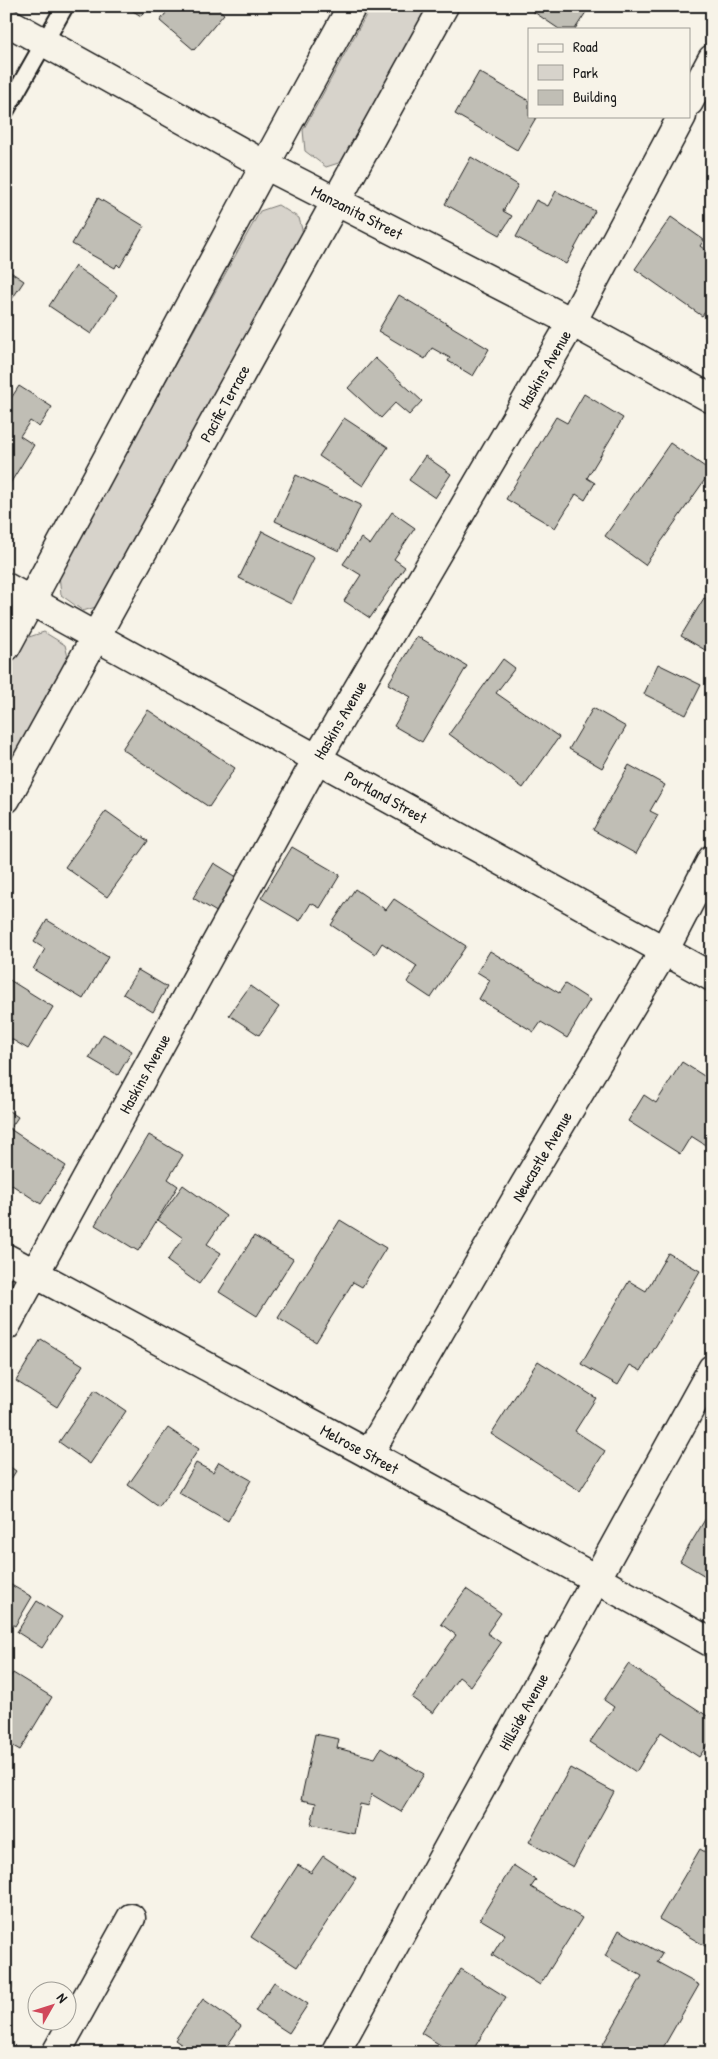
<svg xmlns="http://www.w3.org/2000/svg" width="718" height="2059" font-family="'Patrick Hand',sans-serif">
	<rect width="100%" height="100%" fill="#f7f3e8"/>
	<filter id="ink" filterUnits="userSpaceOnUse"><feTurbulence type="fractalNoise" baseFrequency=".02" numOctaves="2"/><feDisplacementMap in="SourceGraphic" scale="10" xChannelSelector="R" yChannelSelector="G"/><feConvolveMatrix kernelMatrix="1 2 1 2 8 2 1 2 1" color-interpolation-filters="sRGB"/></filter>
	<g filter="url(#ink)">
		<!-- green -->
		<path fill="#d7d3cb" stroke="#7a7874" d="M 371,6 L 431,6 L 345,161 L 326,167 L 305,151 L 303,130 Z
			M 278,205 L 299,218 L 304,237 L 102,605 L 83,611 L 61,595 L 59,574 L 260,211 Z
			M 44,632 L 65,645 L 70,665 L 6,781 L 6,673 L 26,638 Z"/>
		<!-- building -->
		<path fill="#c0beb5" stroke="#1c1c1c" d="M 125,6 L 147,6 L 141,16 Z
			M 171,6 L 215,6 L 224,14 L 194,50 L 160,21 Z
			M 525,6 L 590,6 L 575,29 L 559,29 Z
			M 479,72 L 529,101 L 529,116 L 537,116 L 517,150 L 455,114 Z
			M 471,157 L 518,185 L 503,211 L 512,216 L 500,235 L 445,204 Z
			M 556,191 L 595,211 L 566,264 L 516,237 L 536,200 L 548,206 Z
			M 98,198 L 144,226 L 120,267 L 117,264 L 115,268 L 72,244 Z
			M 671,217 L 704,240 L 700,246 L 712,255 L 712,303 L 702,316 L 635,269 Z
			M 75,266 L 117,295 L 91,334 L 49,306 Z
			M 6,269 L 24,281 L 8,305 L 6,304 Z
			M 399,295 L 489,349 L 473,376 L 448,361 L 450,358 L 432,348 L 425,359 L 378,331 Z
			M 375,358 L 422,401 L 409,415 L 395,403 L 381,418 L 348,388 Z
			M 19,386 L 52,407 L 39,427 L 30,421 L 20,436 L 34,445 L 6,490 L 6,406 Z
			M 584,394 L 623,418 L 587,478 L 595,483 L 585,500 L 576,494 L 555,528 L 506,499 L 556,417 L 567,423 Z
			M 344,418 L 388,447 L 363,486 L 319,456 Z
			M 670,443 L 711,471 L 645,565 L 605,536 Z
			M 425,456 L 451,474 L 435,498 L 409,480 Z
			M 296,475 L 361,505 L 339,551 L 275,521 Z
			M 392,512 L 415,528 L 394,559 L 405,567 L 370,618 L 344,601 L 361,575 L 343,564 L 361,538 L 370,545 Z
			M 262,531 L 314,558 L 291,604 L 239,578 Z
			M 704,598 L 712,602 L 712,654 L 681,636 Z
			M 417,636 L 467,666 L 422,742 L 394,726 L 411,697 L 388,684 Z
			M 503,659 L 515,668 L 496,693 L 559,737 L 523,788 L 449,734 Z
			M 658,664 L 701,685 L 686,715 L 644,694 Z
			M 593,708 L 626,727 L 602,768 L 569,749 Z
			M 148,710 L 235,768 L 209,807 L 122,749 Z
			M 629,765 L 665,785 L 650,811 L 658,815 L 636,854 L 593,830 Z
			M 106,811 L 148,841 L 107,897 L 65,867 Z
			M 292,847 L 340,875 L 320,908 L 311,903 L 300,921 L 261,898 Z
			M 214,863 L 240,879 L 220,914 L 193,898 Z
			M 355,889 L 386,910 L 394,899 L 466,946 L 431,998 L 407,982 L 417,966 L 382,943 L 375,954 L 331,925 Z
			M 47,920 L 108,957 L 83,999 L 33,969 L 45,949 L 34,942 Z
			M 490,951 L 559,993 L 565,984 L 590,1000 L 567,1038 L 541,1022 L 534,1032 L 479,999 L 490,980 L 477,972 Z
			M 138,970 L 167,987 L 153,1012 L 123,994 Z
			M 8,979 L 53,1007 L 28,1049 L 6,1036 L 6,982 Z
			M 250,986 L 279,1007 L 259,1035 L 229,1015 Z
			M 103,1034 L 132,1051 L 118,1075 L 89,1058 Z
			M 682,1062 L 712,1081 L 712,1146 L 710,1148 L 691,1136 L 680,1154 L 628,1121 L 644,1095 L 656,1103 Z
			M 6,1109 L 18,1117 L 10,1129 L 66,1166 L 41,1204 L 6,1181 Z
			M 149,1135 L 183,1155 L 168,1179 L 178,1186 L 138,1251 L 95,1225 Z
			M 183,1185 L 226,1216 L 207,1244 L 221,1253 L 199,1284 L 167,1261 L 183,1238 L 158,1220 Z
			M 340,1220 L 386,1248 L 362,1287 L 353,1282 L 316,1342 L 278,1318 Z
			M 254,1236 L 293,1259 L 257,1316 L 219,1292 Z
			M 668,1253 L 700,1271 L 641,1371 L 630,1365 L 618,1385 L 581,1364 L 629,1281 L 646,1291 Z
			M 41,1339 L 83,1365 L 57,1407 L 16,1381 Z
			M 538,1361 L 596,1398 L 575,1431 L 605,1451 L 580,1491 L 491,1434 Z
			M 95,1390 L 126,1411 L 90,1464 L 59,1442 Z
			M 168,1428 L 199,1449 L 159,1507 L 128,1485 Z
			M 219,1462 L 251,1480 L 228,1521 L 179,1493 L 196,1463 L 213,1472 Z
			M 6,1464 L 16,1471 L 6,1487 Z
			M 712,1508 L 712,1580 L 680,1561 Z
			M 6,1582 L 32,1597 L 15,1626 L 6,1621 Z
			M 466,1589 L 501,1613 L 487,1633 L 501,1643 L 471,1686 L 459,1677 L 433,1713 L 412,1698 L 456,1635 L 441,1624 Z
			M 37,1601 L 62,1617 L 42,1648 L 17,1632 Z
			M 628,1664 L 712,1719 L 712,1738 L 699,1757 L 661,1732 L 636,1772 L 590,1742 L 614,1707 L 604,1700 Z
			M 13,1673 L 52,1697 L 20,1750 L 6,1742 L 6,1683 Z
			M 315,1734 L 339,1739 L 337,1748 L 375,1758 L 381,1748 L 424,1774 L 401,1812 L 371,1794 L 369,1806 L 360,1804 L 354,1834 L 311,1824 L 316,1803 L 301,1800 Z
			M 570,1768 L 614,1792 L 573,1867 L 529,1842 Z
			M 700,1849 L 712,1856 L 712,1950 L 659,1919 Z
			M 323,1856 L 356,1878 L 297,1967 L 251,1937 L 298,1865 L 311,1873 Z
			M 513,1865 L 536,1880 L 531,1887 L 582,1918 L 540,1985 L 492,1955 L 505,1934 L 480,1919 Z
			M 6,1924 L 10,1924 L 12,1989 L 6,1989 Z
			M 619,1930 L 662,1954 L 657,1962 L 699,1985 L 660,2053 L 598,2053 L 642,1976 L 605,1956 Z
			M 461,1969 L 506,1997 L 471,2053 L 453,2053 L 421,2033 Z
			M 274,1982 L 308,2004 L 289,2033 L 255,2011 Z
			M 203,1999 L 241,2026 L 222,2053 L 193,2053 L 175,2040 Z"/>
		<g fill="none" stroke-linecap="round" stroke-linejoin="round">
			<defs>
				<path id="lane" d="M 6,110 L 65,6"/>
				<g id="street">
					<path id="s1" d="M 6,21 L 265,165 L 572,322 L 712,399"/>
					<path d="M 689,102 L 712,59"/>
					<path id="s2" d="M 6,587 L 712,977"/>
					<path d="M 6,647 L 265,165 L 352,6"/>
					<path id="s3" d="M 6,799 L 444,6"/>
					<path id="s4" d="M 6,1258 L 369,1454 L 712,1643"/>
					<path id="s5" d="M 6,1326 L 317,759 L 572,322 L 682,116"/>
					<path id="s6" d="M 369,1454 L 525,1184 L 664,951 L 712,859"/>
					<path d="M 56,2053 L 131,1918"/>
					<path id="s7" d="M 335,2053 L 712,1369"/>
				</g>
			</defs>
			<!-- lane casing -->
			<use href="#lane" stroke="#1c1c1c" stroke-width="20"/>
			<!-- street casing -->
			<use href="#street" stroke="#1c1c1c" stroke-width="31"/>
			<!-- lane -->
			<use href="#lane" stroke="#f7f3e8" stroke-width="16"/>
			<!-- street -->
			<use href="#street" stroke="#f7f3e8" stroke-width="28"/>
		</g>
	</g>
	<g text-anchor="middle" stroke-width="4" stroke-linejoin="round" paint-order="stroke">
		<!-- street labels -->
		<g font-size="16" fill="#1c1c1c" stroke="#f7f3e8">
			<text dy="6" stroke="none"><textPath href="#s1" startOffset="400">Manzanita Street</textPath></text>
			<text dy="6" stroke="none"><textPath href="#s5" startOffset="1098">Haskins Avenue</textPath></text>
			<text dy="6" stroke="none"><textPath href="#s3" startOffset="452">Pacific Terrace</textPath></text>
			<text dy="6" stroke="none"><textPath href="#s5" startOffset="692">Haskins Avenue</textPath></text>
			<text dy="6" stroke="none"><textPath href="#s2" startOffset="434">Portland Street</textPath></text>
			<text dy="6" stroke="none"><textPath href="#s5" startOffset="288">Haskins Avenue</textPath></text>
			<text dy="6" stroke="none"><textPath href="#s6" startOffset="344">Newcastle Avenue</textPath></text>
			<text dy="6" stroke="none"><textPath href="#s4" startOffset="402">Melrose Street</textPath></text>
			<text dy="6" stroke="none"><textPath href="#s7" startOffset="390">Hillside Avenue</textPath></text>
		</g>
	</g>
	<!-- margin -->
	<rect width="718" height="2059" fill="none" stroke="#f7f3e8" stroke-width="25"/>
	<rect x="12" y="12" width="693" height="2034" fill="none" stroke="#1c1c1c" stroke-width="2" filter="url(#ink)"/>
	<!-- legend -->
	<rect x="528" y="28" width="162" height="90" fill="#f7f3e8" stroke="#9f9d96"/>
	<rect x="538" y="44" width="25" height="8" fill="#f7f3e8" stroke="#9f9d96"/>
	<text x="573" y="52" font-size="15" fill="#1c1c1c">Road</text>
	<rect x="538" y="65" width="25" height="15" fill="#d7d3cb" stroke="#9f9d96"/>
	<text x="573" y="78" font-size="15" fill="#1c1c1c">Park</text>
	<rect x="538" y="90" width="25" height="15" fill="#c0beb5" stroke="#9f9d96"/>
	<text x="573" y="102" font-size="15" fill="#1c1c1c">Building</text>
	<!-- north arrow -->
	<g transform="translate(52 2006) rotate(51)"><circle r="24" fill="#f7f3e8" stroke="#9f9d96"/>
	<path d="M0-4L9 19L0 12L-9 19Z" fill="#d1495b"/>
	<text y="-8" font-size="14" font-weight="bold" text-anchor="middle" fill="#1c1c1c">N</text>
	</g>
</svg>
